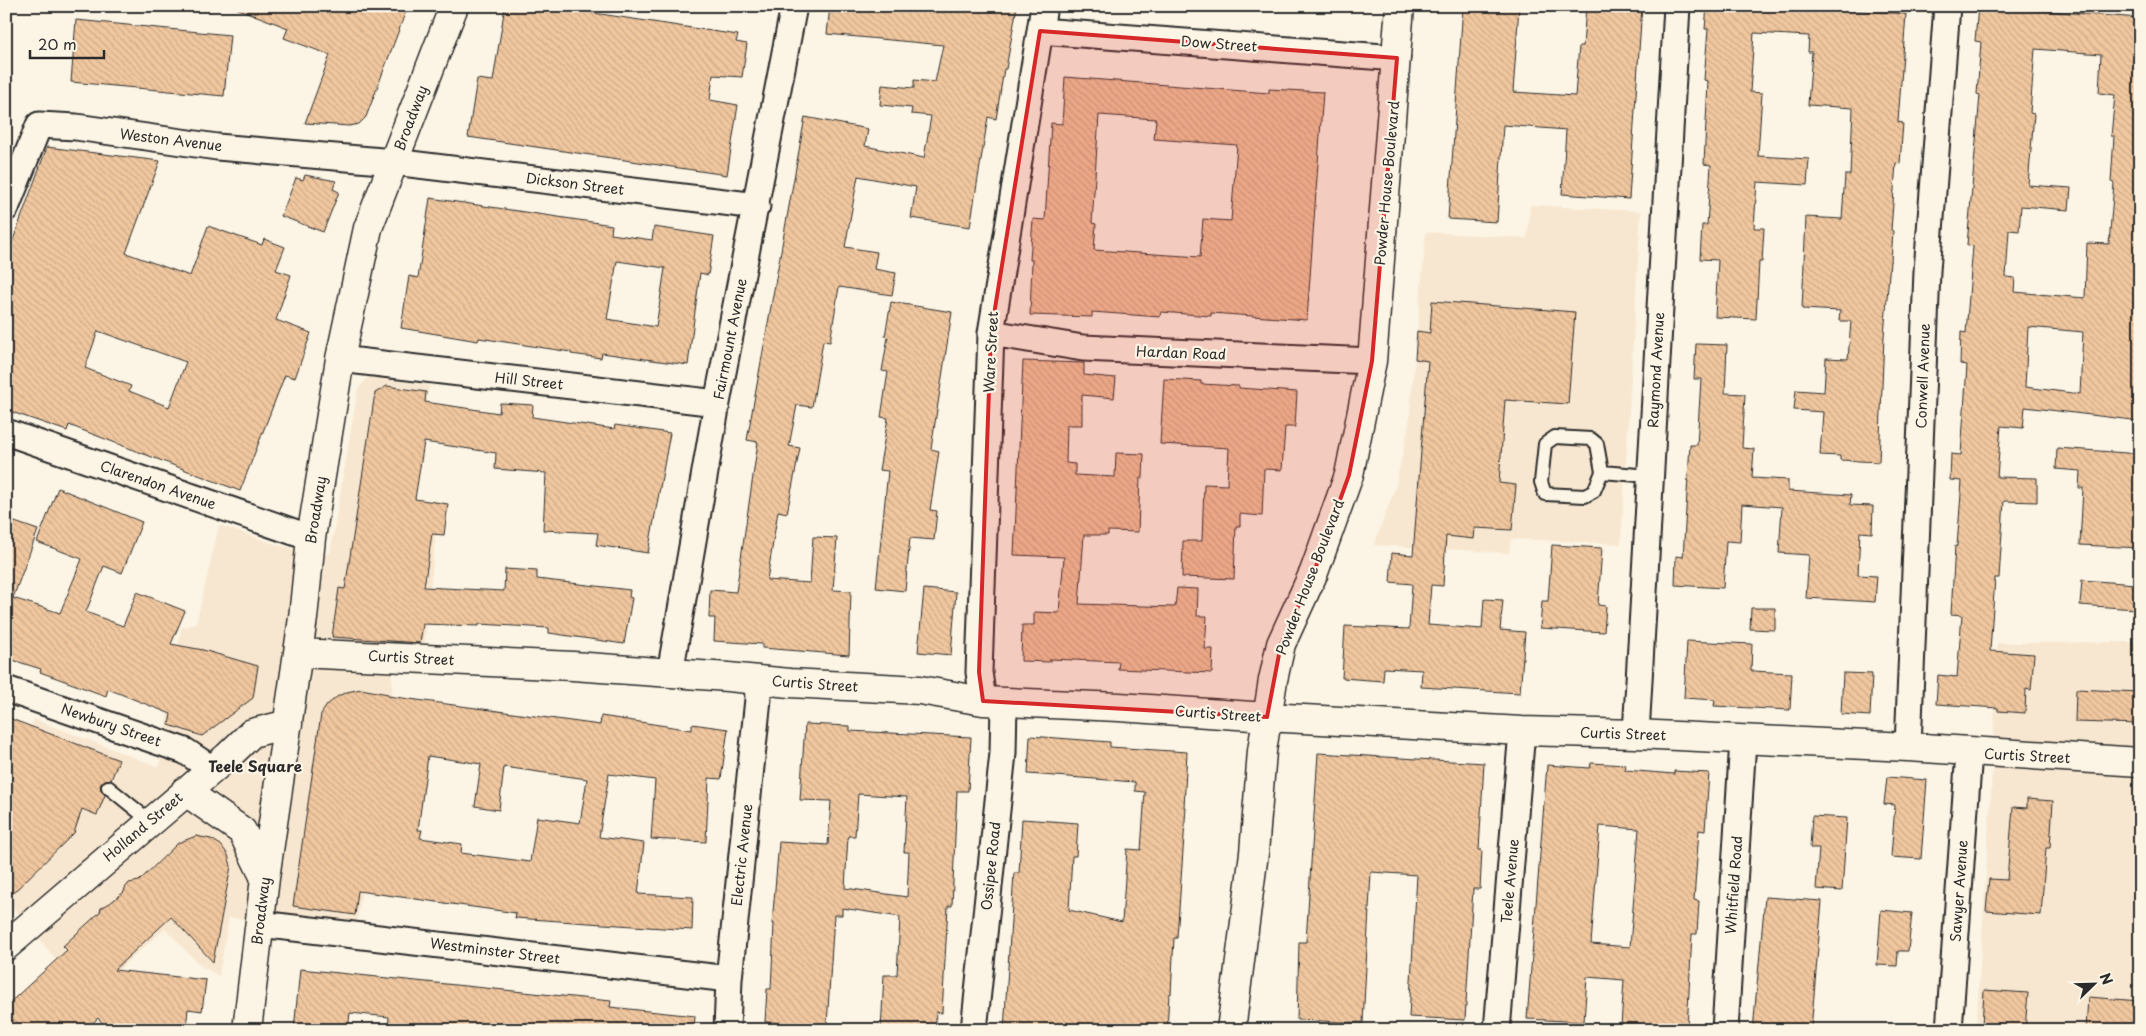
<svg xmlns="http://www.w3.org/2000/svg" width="2146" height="1036" font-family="'Playpen Sans',sans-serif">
	<defs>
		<pattern id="building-back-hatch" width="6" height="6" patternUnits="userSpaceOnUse" patternTransform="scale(1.25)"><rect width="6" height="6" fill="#f0c79f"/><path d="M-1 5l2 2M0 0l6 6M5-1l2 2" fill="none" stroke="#ceab89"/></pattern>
	</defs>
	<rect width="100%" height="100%" fill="#fcf5e5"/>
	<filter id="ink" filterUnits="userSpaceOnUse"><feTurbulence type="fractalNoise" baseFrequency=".02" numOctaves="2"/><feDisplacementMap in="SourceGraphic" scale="10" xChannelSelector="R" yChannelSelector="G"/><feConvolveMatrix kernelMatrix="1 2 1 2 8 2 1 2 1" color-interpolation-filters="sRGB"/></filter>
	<g filter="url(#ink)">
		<!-- built -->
		<path fill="#f8e7d0" d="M 1530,205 L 1641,211 L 1621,544 L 1511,539 L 1509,553 L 1374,545 L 1395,488 L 1409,424 L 1426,232 L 1527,238 Z
			M 369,376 L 429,385 L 410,500 L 439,501 L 424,652 L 392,655 L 392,694 L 357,923 L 229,918 L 219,976 L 201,966 L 165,929 L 129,960 L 89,1000 L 12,906 L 6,911 L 6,802 L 34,719 L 159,767 L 181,628 L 196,624 L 219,525 L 281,546 L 330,554 L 358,389 Z
			M 2133,642 L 2140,645 L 2140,1030 L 1976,1030 L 1992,775 L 1997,643 Z"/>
		<!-- building -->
		<path fill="url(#building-back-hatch)" stroke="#2b2b2b" fill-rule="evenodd" d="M 237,6 L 408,6 L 366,117 L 359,124 L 349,126 L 305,123 L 330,55 L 284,38 L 288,28 L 236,8 Z
			M 505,6 L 548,6 L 738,35 L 736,42 L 747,44 L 742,77 L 713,75 L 710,100 L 738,105 L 727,175 L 468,137 L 477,79 L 493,81 Z
			M 830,6 L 852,8 L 852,6 L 1017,6 L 1006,69 L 1004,69 L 996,119 L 988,117 L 970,227 L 911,218 L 916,187 L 858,176 L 845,247 L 877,252 L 874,269 L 896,273 L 892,295 L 839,287 L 830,342 L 823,341 L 812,407 L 797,405 L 789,446 L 800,448 L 787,513 L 778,511 L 767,580 L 810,583 L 813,537 L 837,538 L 833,590 L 851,591 L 849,655 L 762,648 L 762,644 L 714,641 L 715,618 L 709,618 L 710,590 L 736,592 L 758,442 L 747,440 L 805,117 L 868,129 L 865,146 L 924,158 L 931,116 L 911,114 L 912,108 L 880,105 L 882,85 L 914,88 L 914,80 L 935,82 L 943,45 L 827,34 Z
			M 1463,6 L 1519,6 L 1513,92 L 1575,96 L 1579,46 L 1583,46 L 1586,6 L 1642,6 L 1629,199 L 1562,194 L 1566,130 L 1503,125 L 1497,222 L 1448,219 Z
			M 1707,6 L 1837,6 L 1837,9 L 1906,14 L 1898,122 L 1903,123 L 1900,164 L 1896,163 L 1891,230 L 1893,231 L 1891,261 L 1890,261 L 1884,336 L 1879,462 L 1840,460 L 1840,456 L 1820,455 L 1823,412 L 1794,410 L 1796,390 L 1824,392 L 1826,358 L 1848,359 L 1851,321 L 1839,321 L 1840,311 L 1802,309 L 1806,217 L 1842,219 L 1845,175 L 1850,175 L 1853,108 L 1808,105 L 1812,52 L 1808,52 L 1809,36 L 1754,33 L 1750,92 L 1762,93 L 1758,156 L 1809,159 L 1807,185 L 1757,182 L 1754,228 L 1764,228 L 1762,262 L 1759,262 L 1756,319 L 1715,317 L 1718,260 L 1700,259 L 1702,225 L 1707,225 L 1711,165 L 1704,164 L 1708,81 L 1704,80 L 1708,29 L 1705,29 Z
			M 1978,6 L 2140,18 L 2140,421 L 2025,407 L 2023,428 L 2001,426 L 1997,477 L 2037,478 L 2037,502 L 2004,501 L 1999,578 L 1995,578 L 1990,651 L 2034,654 L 2031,690 L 2026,689 L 2025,713 L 1998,711 L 1998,708 L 1936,704 L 1938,675 L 1957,677 L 1962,615 L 1951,614 L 1955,546 L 1957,546 L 1962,481 L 1950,480 L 1951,454 L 1961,455 L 1967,365 L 1960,364 L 1961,332 L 1966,333 L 1973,246 L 1967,245 L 1980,95 L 1977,94 L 1981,42 L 1975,41 ZM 2035,49 L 2101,54 L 2099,93 L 2115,95 L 2111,136 L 2114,136 L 2111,182 L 2114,183 L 2109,244 L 2087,243 L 2085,298 L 2014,292 L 2015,278 L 2006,277 L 2009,230 L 2019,231 L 2021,206 L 2069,210 L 2071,188 L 2028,185 L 2034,114 L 2030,113 ZM 2028,327 L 2083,332 L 2080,394 L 2025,387 Z
			M 76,20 L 230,35 L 224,96 L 71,82 Z
			M 1065,77 L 1269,93 L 1269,89 L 1323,92 L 1307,320 L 1211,313 L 1211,316 L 1161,312 L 1160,317 L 1092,312 L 1092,317 L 1030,315 L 1032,260 L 1030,260 L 1033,219 L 1045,220 L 1051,123 L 1062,124 ZM 1099,115 L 1156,119 L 1154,139 L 1237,145 L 1231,221 L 1203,219 L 1200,257 L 1094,250 L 1096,224 L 1092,223 Z
			M 47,147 L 160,161 L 126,253 L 190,276 L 208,226 L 262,245 L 264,239 L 285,247 L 276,270 L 291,275 L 276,320 L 311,333 L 295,378 L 285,375 L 240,491 L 69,425 L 67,431 L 6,410 L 6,259 ZM 98,331 L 186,362 L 169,407 L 129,391 L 131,386 L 85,368 Z
			M 305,175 L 336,181 L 333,189 L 339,192 L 323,232 L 281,216 L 296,178 L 303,180 Z
			M 430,198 L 612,225 L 611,234 L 652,240 L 654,227 L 714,236 L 708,275 L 700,273 L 688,365 L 602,353 L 601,358 L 571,354 L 571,352 L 479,338 L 478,341 L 401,328 L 409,276 L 418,278 ZM 617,261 L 665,268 L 656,327 L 607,319 Z
			M 1432,301 L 1575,312 L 1568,404 L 1505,400 L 1499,483 L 1516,485 L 1512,530 L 1475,528 L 1474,539 L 1446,536 L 1443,586 L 1431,585 L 1428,625 L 1482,629 L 1484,599 L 1503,600 L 1500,630 L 1525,632 L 1520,693 L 1421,687 L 1422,670 L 1384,668 L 1383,681 L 1342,678 L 1345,626 L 1409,629 L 1412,584 L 1390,582 L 1392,553 L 1413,555 L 1428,361 L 1415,359 L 1417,331 L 1430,333 Z
			M 891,302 L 952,312 L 931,449 L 939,451 L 930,510 L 937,511 L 934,540 L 910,538 L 905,591 L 876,588 L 888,471 L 879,470 L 888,418 L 881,417 L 888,372 L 882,371 L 888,337 L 885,336 Z
			M 1696,344 L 1727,345 L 1725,393 L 1745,394 L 1742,448 L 1754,449 L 1752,478 L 1788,480 L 1788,491 L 1851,495 L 1850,505 L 1873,506 L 1872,533 L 1860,532 L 1858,575 L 1877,576 L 1875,602 L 1806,598 L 1809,555 L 1779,553 L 1782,507 L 1742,504 L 1740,542 L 1726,541 L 1723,588 L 1675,585 L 1676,556 L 1683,557 L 1690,445 L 1697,445 L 1701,379 L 1694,379 Z
			M 1023,361 L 1084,363 L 1084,375 L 1116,378 L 1114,398 L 1082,395 L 1082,425 L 1067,425 L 1066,463 L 1075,464 L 1075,475 L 1115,477 L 1116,453 L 1144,454 L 1143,478 L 1140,478 L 1138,532 L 1108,531 L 1108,535 L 1084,535 L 1079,604 L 1175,607 L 1177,588 L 1198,589 L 1197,616 L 1207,616 L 1205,649 L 1213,649 L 1212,673 L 1118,669 L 1119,662 L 1050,659 L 1050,662 L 1021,661 L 1022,625 L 1034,625 L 1034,612 L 1059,613 L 1064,557 L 1014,555 Z
			M 1164,379 L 1201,381 L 1201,384 L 1239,386 L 1239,388 L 1297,392 L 1295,427 L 1285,427 L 1282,470 L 1264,469 L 1262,516 L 1240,514 L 1240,526 L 1236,526 L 1234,579 L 1182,577 L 1183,541 L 1202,541 L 1204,484 L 1227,485 L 1229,448 L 1160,444 Z
			M 387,386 L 426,392 L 425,402 L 499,413 L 500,403 L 533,405 L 532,417 L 614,429 L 615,425 L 670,433 L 648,553 L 596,545 L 598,533 L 543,530 L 546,473 L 495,469 L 496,453 L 424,442 L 415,499 L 448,504 L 444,535 L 432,534 L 424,587 L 504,591 L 505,569 L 537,571 L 537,579 L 630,590 L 629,597 L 632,598 L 624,644 L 549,633 L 549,628 L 479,624 L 479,626 L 423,624 L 420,643 L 332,637 L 339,588 L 345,589 L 375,393 Z
			M 2057,448 L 2140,454 L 2140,548 L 2080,545 L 2083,488 L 2079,488 L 2080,471 L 2056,469 Z
			M 58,488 L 142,522 L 122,573 L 104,566 L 86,612 L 123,626 L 137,592 L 185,611 L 171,644 L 203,650 L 258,666 L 253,698 L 202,736 L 169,725 L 171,714 L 108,689 L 106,696 L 40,672 L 41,669 L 6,658 L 6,519 L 38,530 L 13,598 L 60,613 L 82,559 L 37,542 Z
			M 1552,545 L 1602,548 L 1598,605 L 1606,606 L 1604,632 L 1540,628 L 1542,601 L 1548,601 Z
			M 2082,580 L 2136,584 L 2135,609 L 2080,605 Z
			M 924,589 L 956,592 L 951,655 L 918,652 Z
			M 1751,608 L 1775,608 L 1775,630 L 1750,629 Z
			M 1687,641 L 1752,644 L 1751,671 L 1792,673 L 1790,710 L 1714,706 L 1715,700 L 1684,698 Z
			M 1843,673 L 1872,674 L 1870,716 L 1841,714 Z
			M 361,689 L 388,694 L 388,696 L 600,725 L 601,716 L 692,730 L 692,724 L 728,729 L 721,779 L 709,778 L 706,842 L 651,839 L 655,780 L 609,774 L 599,837 L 644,843 L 638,894 L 693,897 L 692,930 L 515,918 L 516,913 L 358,891 L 355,915 L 293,906 L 321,714 L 327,705 L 338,696 L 347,692 ZM 428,756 L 481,764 L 475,806 L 499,810 L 504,767 L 587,779 L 580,823 L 537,817 L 530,862 L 461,853 L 462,844 L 420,838 L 422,830 L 418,830 Z
			M 2076,689 L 2140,692 L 2140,724 L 2075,722 Z
			M 6,717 L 119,760 L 111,780 L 105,780 L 100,785 L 101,790 L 105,795 L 97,815 L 82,809 L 74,833 L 6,900 Z
			M 805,724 L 850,726 L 850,731 L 971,737 L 968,791 L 957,791 L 952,906 L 948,906 L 942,1013 L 936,1012 L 935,1030 L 881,1030 L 884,975 L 897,975 L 900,917 L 842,908 L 842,915 L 834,915 L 827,1025 L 765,1022 L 767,989 L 771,989 L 774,924 L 772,924 L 779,842 L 828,845 L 831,801 L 800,800 ZM 858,794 L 907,797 L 904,852 L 909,852 L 907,897 L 845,888 L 848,836 L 855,836 Z
			M 1030,736 L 1110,742 L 1110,747 L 1187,752 L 1184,807 L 1186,807 L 1177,938 L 1174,938 L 1171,994 L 1169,994 L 1167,1030 L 1077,1030 L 1057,1028 L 1057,1030 L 1004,1030 L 1014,873 L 1019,873 L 1022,819 L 1078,823 L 1076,856 L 1072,856 L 1069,910 L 1122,922 L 1127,849 L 1141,850 L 1145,792 L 1135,791 L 1135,782 L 1028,774 Z
			M 1318,753 L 1484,763 L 1479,850 L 1482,850 L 1480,889 L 1473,889 L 1465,1020 L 1409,1017 L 1417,875 L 1371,872 L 1363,1023 L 1297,1020 L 1299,942 L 1306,942 Z
			M 1591,763 L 1626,765 L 1625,770 L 1674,774 L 1674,771 L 1709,773 L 1705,831 L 1699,830 L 1694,900 L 1699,901 L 1697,934 L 1692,934 L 1687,1030 L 1621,1026 L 1624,980 L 1587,977 L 1584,1022 L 1527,1019 L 1547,765 L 1590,768 ZM 1600,826 L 1639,829 L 1630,947 L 1591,944 Z
			M 1887,777 L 1927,780 L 1921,859 L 1891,857 L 1895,805 L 1884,804 Z
			M 2027,799 L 2053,801 L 2050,848 L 2046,848 L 2041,915 L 1986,911 L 1989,879 L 2007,880 L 2013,807 L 2027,808 Z
			M 1812,816 L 1847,818 L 1842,891 L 1816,889 L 1819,848 L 1810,848 Z
			M 196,836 L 211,839 L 221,845 L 228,855 L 231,866 L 213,962 L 171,917 L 114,970 L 206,980 L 202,1011 L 188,1009 L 186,1030 L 109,1030 L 98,1018 L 85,1030 L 6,1030 L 6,1006 L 67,950 L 63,946 L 100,912 L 101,908 L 110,903 L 124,892 L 125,888 L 129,883 L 139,881 L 178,843 Z
			M 1765,897 L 1822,901 L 1811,1030 L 1753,1030 Z
			M 1881,910 L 1912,913 L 1908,951 L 1898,951 L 1897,966 L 1877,965 Z
			M 300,969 L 611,1001 L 610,1007 L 695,1016 L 694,1030 L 388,1030 L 389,1017 L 350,1013 L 348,1030 L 294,1030 Z
			M 1984,990 L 2028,993 L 2025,1029 L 1982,1026 Z
			M 2088,997 L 2140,1001 L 2140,1030 L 2086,1030 Z"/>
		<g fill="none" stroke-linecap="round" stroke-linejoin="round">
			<defs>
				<path id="lane" d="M 1602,472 L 1597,444 L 1591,439 L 1555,437 L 1545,444 L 1541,482 L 1545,494 L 1585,496 L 1594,491 L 1602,472 L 1650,476
					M 108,787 L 150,821"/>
				<path id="street" d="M 1040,31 L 1397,58
					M 6,208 L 39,125 L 76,127 L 217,147 L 394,162 L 757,206
					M 991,333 L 1083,348 L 1372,361
					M 340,359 L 717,403
					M 6,432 L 311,538
					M 670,673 L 717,403 L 794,6
					M 6,689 L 185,751 L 212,769
					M 983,701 L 979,672 L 991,333 L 1044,6
					M 1636,734 L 1677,6
					M 1908,747 L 1927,271 L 1947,6
					M 260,924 L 729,979
					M 727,1030 L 729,979 L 758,699 L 757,681
					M 974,1030 L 1003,753 L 1004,702
					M 1497,1030 L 1522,731
					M 1725,1030 L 1743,740
					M 1949,1030 L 1969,752"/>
				<path id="secondary" d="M 298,653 L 573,666 L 728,677 L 790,683 L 920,690 L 983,701 L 1119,707 L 1267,717 L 1522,731 L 1636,734 L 1908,747 L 2140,762
					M 185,791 L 242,831 L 265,878
					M 6,946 L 227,757 L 252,733 L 288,724
					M 247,1030 L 265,878 L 303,618 L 311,538 L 340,359 L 368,228 L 454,6
					M 1231,1030 L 1254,853 L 1262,751 L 1273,680 L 1281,644 L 1314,572 L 1349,475 L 1372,361 L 1400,6"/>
			</defs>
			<!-- lane casing -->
			<use href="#lane" stroke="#2b2b2b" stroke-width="16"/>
			<!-- street casing -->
			<use href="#street" stroke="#2b2b2b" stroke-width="29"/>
			<!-- secondary casing -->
			<use href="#secondary" stroke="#2b2b2b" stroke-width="31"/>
			<!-- lane -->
			<use href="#lane" stroke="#fcf5e5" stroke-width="12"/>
			<!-- street -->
			<use href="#street" stroke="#fcf5e5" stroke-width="25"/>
			<!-- secondary -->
			<use href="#secondary" stroke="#fcf5e5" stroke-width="28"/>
		</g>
	</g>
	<!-- marked area -->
	<path fill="#d62828" fill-opacity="0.2" stroke="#d62828" stroke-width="4" stroke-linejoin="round" d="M 1040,31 L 1397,58 L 1372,361 L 1349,475 L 1314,572 L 1281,644 L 1267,717 L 983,701 L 979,672 L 991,333 Z"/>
	<g text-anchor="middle" stroke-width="4.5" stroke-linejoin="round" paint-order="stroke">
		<!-- street labels -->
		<g font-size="14" fill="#2b2b2b" stroke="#fcf5e5">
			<text transform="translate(1219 44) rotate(4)" y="5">Dow Street</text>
			<text transform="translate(411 118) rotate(-69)" y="5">Broadway</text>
			<text transform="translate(171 140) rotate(7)" y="5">Weston Avenue</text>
			<text transform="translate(1387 183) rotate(-85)" y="5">Powder House Boulevard</text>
			<text transform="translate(575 184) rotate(7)" y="5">Dickson Street</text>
			<text transform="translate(730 339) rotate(-79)" y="5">Fairmount Avenue</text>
			<text transform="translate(991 352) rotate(-87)" y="5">Ware Street</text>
			<text transform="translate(1181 353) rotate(2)" y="5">Hardan Road</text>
			<text transform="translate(1656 370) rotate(-87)" y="5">Raymond Avenue</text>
			<text transform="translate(1923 376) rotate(-88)" y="5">Conwell Avenue</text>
			<text transform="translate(529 381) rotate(6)" y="5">Hill Street</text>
			<text transform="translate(158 485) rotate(19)" y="5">Clarendon Avenue</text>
			<text transform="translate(316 510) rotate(-81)" y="5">Broadway</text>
			<text transform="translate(1310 577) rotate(-69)" y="5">Powder House Boulevard</text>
			<text transform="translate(411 658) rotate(3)" y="5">Curtis Street</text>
			<text transform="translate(815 684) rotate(4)" y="5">Curtis Street</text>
			<text transform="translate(1218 714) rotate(4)" y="5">Curtis Street</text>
			<text transform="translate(111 725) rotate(19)" y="5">Newbury Street</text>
			<text transform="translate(1623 734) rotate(2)" y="5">Curtis Street</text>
			<text transform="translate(2027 756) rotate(3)" y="5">Curtis Street</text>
			<text transform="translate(143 827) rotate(-40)" y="5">Holland Street</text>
			<text transform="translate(742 855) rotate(-84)" y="5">Electric Avenue</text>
			<text transform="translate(991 866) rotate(-84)" y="5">Ossipee Road</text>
			<text transform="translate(1510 881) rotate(-85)" y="5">Teele Avenue</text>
			<text transform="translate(1734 885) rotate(-86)" y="5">Whitfield Road</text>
			<text transform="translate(1959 891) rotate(-86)" y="5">Sawyer Avenue</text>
			<text transform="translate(261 911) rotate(-83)" y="5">Broadway</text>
			<text transform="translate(495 951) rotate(7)" y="5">Westminster Street</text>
		</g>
		<!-- neighbourhood labels -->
		<g font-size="15" font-weight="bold" fill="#2b2b2b" stroke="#fcf5e5">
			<text x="255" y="772">Teele Square</text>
		</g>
	</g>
	<!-- margin -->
	<rect width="2146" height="1036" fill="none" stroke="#fcf5e5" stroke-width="25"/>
	<rect x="12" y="12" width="2121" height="1011" fill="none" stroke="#2b2b2b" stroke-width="2" filter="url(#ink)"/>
	<!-- north arrow -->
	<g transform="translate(2094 984) rotate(67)" stroke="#fcf5e5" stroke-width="4" paint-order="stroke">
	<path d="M0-4L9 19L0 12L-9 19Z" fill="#2b2b2b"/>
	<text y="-8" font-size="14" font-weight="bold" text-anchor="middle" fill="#2b2b2b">N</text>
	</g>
	<!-- scale -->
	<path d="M30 50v8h74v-8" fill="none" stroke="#2b2b2b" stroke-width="2.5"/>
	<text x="38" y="50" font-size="15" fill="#2b2b2b" stroke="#fcf5e5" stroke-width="4" paint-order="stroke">20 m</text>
</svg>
